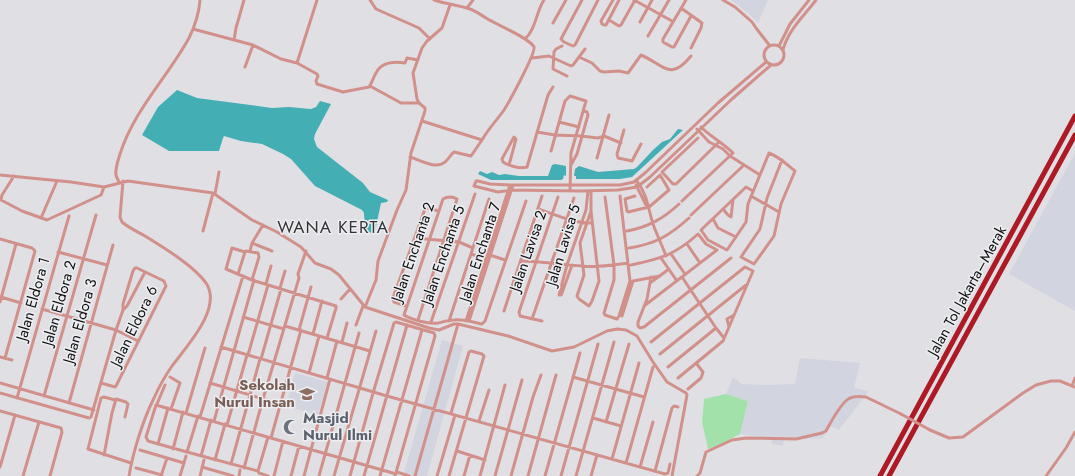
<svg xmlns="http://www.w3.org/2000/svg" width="1075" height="476" font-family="Jost,sans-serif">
	<rect width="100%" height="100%" fill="#e0e0e4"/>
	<!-- built -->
	<path fill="#d2d4df" d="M 731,0 L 768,0 L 758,23 L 749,14 Z
		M 1075,153 L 1075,311 L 1009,274 Z
		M 442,340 L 463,346 L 427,476 L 403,476 Z
		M 800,358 L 860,363 L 854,388 L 869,391 L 839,430 L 830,426 L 823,438 L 784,440 L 783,446 L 772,444 L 771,438 L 740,434 L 748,401 L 726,394 L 733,377 L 742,384 L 766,385 L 795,384 Z
		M 295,373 L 328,382 L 318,415 L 286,406 Z"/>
	<!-- green -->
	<path fill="#a2e2aa" d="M 726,394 L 748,401 L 740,434 L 725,442 L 708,449 L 702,422 L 704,399 Z"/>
	<!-- water -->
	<path fill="#44aeb5" d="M 177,90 L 197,98 L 272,108 L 289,107 L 311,109 L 316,107 L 320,101 L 331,104 L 315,134 L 314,139 L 317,147 L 363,183 L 370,192 L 388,200 L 387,202 L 381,203 L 375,231 L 369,233 L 365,232 L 364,213 L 362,210 L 315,186 L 291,159 L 283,154 L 262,144 L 241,141 L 224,136 L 223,138 L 219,151 L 169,151 L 142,135 L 158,107 Z
		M 678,129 L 683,130 L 632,177 L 620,179 L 576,179 L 576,176 L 574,176 L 575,169 L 579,166 L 598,172 L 634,169 L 637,167 L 653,150 L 662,142 L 670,139 Z
		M 555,164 L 566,166 L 566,176 L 564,175 L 563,179 L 561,180 L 491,180 L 478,174 L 480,171 L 487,174 L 492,172 L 499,175 L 505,174 L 519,176 L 548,176 L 552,165 Z"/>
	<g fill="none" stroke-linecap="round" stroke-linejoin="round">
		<!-- minor -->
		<path stroke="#d2908a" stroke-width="3" d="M 370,0 L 376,9 L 419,28 L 430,39
			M 582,0 L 561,39 L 564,42 L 573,46 L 575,45 L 598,0
			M 613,0 L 601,21 L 602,24 L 604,25 L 606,25 L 619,0
			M 634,0 L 672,21
			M 686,0 L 663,39 L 663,42 L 672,47 L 674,47 L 691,16
			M 723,0 L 735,7 L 752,22 L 756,28 L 770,46
			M 467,8 L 473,0
			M 681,8 L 702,23 L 701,28 L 691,48
			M 609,20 L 619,26 L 621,25 L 635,0
			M 640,22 L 652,0
			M 553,23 L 566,0
			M 193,29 L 253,45 L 281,59 L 297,63 L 317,74 L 318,76 L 316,81 L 317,84 L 343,92 L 369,87 C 372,83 373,78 376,73 C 381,62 395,61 405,63 L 407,58 L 418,60
			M 648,36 L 669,0
			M 525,39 C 536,29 536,12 544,0
			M 234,40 L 236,28 L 244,0
			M764 55a10 10 0 1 1 20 0a10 10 0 1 1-20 0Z
			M 562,46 L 556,49 L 554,52 L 553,69 L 567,76
			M 779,46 L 790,24 L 809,0
			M 783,50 C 788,30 804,16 816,0
			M 579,57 L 592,63 L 600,71 L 604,72 L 619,71 L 628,73 L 641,55 C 664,65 670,82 691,56
			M 532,58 L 549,56 L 571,66 L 573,65 L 585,49
			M 766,62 L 718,103 L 645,173 L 634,182 L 620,185 L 510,185 L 490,184 L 478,181 L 476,181 L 474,186 L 498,192 L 511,190 L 580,191 L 618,190 L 637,187 L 650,177 L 732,99 L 771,65
			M 297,63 L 317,0
			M 245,67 L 253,45
			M 370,86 L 401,103 L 419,103
			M 422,121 L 482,140 C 488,129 497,120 504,110 C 509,102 536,53 534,47 C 530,38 495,24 486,18 C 481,15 476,11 470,9 C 458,5 446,4 434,0
			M 559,122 L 579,127
			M 697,129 L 709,142 L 723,149 L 730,156 L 760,175
			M 624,130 L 617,154 L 618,158 L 632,161 L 641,144
			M 537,132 L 555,135 L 581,136 L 598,138 L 604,136 L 621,143
			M 698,138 L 662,172 L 673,184 L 676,184 L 719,142
			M 551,151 L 565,101 L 570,96 L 586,101 L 571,153 L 570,191
			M 410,157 C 420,160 436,170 445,162 C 449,159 450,155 454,152 L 471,156 L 482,140
			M 597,158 L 609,115
			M 509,165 L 516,139 L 514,137 L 502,159 L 503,162 C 509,166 520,169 527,167 L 548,95 L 553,87
			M 571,165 L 577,154 L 588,115 L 587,112 L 584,111
			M 0,175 L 71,182 L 104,187 L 128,181 L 213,193 L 252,220 L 277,232 L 301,247 L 315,263 L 331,269 L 339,275 L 365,307 L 429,328 L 439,330 L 454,324 L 458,324 L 508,336 L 552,351 L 574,347 L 607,331 L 617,329 L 626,330 L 637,336 L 653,362 L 667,382 L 686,393 L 687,395 L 672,476
			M 14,176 L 2,195 L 1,200 L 22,211 L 47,220 L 101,195 L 104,187
			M 636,180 C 647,193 648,208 653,224 C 657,235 662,245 666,256
			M 123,181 L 120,217 L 122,222 C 129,228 138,232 145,236 C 164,248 193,265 206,283 C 223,308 186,347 172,366 C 165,376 159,387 154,398 C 143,420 133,452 129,476
			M 120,183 C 118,181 117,178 116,175 C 115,168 118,161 120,154 C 134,110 167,78 189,38 C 195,26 199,14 200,0
			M 636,185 L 646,205 L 649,207
			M 753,191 L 746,187 L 701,230 L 708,240 L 727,250 L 746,222 L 748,204 L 769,153 C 781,158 785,163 795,171 L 781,204 L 774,236 L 754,264 L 741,257 L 760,229 L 767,198 L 782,160
			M 215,194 L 219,172
			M 635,196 L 625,199 L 627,211 L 628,212 L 649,207 L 669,190 L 660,175 L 647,187
			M 751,196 L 779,212
			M 605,197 L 614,265 L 614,280 L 604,313 L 605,315 L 617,319 L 619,316 L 630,281 L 620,196
			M 682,201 L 733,153 C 723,143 711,137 701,127
			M 538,209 C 554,214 576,224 592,223
			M 723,209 L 728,215 L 731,217 L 733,200
			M 591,211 L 580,243 L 584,275 L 577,296 L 579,299 L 589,306 L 592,301 L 599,281 L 591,211 L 591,191
			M 691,215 L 744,165
			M 41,218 L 57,181
			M 713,219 L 718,228 L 736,237
			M 203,231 L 213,193
			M 627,231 C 648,227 663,219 679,204
			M 415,238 L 459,242 L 473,248
			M 0,239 L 32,248 L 35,251 L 5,358
			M 252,243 L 272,251
			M 475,243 L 491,248
			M 687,244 L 700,263
			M 629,248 C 655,244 669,236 689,218
			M 250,251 L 252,243 L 263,225
			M 58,252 L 107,265
			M 245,252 L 232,248 L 226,269 L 252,280 L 336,306 L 336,308 L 327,338
			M 471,254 L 487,259
			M 671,254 L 685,274
			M 490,255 L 505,260
			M 661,258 L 677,281
			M 521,261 C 541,261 562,265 582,266 C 598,268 613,265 628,263
			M 572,265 L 562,293 L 561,295 L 559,295 L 567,265 L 586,210 L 588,191
			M 631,265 C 661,259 676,254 698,234 L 706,244 L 717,250 L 644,306
			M 238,274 L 245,252 L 246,251 L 258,253 L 259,257 L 252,280
			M 651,277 L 647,299 L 638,322 L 638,326 L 640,328 L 644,327 L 731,258
			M 682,277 L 716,328 L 724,338
			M 650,283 L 669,269
			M 266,284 L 271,266
			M 280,288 L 285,271
			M 1,297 L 21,303
			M 341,299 L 350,289
			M 0,302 L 16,244
			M 406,306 L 394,302 L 393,298 L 425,209 L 427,208 L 439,211
			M 365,307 L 376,280 L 378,261 L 381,253 L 397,210 L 406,190 L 411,153 L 425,111 L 425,108 L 419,103 L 417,99 L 413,73 L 422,48 L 427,41 L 442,28 L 450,5
			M 42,309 L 116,330 L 138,341
			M 123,310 L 127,306 L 145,272
			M 504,311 L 542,196
			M 622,316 L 633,281 L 660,276
			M 243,317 L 284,329
			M 532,319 L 574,198
			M 418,320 L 457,199 C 452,196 448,196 443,199 L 404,315 C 412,320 428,324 438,323 C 443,322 448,320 454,320 C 463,319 473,322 482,324 L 485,321 L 526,201
			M 449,321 L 489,199
			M 466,321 L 510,185
			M 469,321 L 513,185
			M 542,321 L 520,316 L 519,312 L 558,197
			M 431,322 L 475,194
			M 356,325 L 363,306
			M 285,326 L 370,351
			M 729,327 L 727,319 L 734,315
			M 299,330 L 311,287
			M 313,334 L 322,301
			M 342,342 L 347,323
			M 651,342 L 745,267 L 753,271 L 723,341 L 678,378
			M 221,347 L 387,396 L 665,474 L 668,473 L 670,464
			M 660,354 L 746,285
			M 248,355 L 268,285
			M 0,357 L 12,360
			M 261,359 L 281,289
			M 668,367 L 716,328
			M 309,373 L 319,336
			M 170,377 L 180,383 L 171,409
			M 573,377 L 644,397
			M 327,378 L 337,341
			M 0,383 L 94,410
			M 210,383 L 280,404
			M 1072,386 L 1075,378
			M 688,389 L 701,378 L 703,372 L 696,363
			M 0,393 L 89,418 L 91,417 L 116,330 L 123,310 L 123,304 L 133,271 L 135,268 L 137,268 L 164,281 L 166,286 L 116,386 L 115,387 L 101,383
			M 44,396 L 96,215
			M 17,398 L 69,216
			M 115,400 L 104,397 L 101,398 L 88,449 L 131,463
			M 69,403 L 113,245
			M 157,404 L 165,385
			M 0,411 L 61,428 L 62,432 L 50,476
			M 186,413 L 205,348
			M 198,416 L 187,452 L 258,471 L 259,473 L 268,476
			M 200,417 L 243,276
			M 593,418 L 621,426
			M 214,421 L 254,280
			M 479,421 L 489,390
			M 606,422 L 629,344
			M 227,425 L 247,355
			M 930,430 L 949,438 L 963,437 L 1023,393 L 1036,385 L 1051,381 L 1060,381 L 1075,387
			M 271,438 L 301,330
			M 158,444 L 168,408
			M 173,449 L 183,412
			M 140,450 L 184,463
			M 457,451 L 485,460
			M 187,452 L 148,441 L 146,437 L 156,405 L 396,474
			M 104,455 L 112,413 L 116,399 L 126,402 L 128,404 L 125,417
			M 201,456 L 211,420
			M 612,459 L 639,363
			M 215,460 L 225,424
			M 626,463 L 653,367
			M 231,464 L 260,359
			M 0,467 L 15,415
			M 202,467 L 233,476
			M 640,467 L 653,422
			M 136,468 L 162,475
			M 244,468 L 263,399 L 299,278 L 298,274 L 306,251
			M 258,471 L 268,437
			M 655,471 L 672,408 L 674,406 L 678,407
			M 397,472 L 409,476
			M 23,476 L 39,422
			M 161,476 L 167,458
			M 180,476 L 186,456
			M 200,476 L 204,460
			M 239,476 L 240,470
			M 274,476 L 283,441
			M 291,476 L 299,446
			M 304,476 L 330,379
			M 319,476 L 359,333
			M 334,476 L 376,331
			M 350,476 L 373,393 L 394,323 L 396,322 L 434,333 L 435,336 L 395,476
			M 364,476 L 407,325
			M 380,476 L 422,330
			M 415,476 L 458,324
			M 437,476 L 455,415
			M 449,476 L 484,356 L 482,354 L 471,351 L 469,352 L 451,413
			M 464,476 L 470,455
			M 480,476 L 505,385
			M 495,476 L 522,380
			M 511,476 L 533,397 L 541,375
			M 528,476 L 556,375
			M 545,476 L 580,353
			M 561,476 L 598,344
			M 576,476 L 614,342
			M 591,476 L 597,455
			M 697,476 L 700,473 L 706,452 L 732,440 L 746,438 L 796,439 L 822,433 L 826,431 C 831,422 841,402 850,398 C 855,396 860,396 866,397 L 901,414
			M 1046,476 L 1066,448 L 1075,432"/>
		<!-- motorway -->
		<path stroke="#ad1924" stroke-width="5" d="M 880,476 L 1075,116
			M 889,476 L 1075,135"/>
		<!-- minor-bridge -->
		<path stroke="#d2908a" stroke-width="3" d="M 901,414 L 930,430"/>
	</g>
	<!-- icons -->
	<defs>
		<symbol id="school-bare" viewBox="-9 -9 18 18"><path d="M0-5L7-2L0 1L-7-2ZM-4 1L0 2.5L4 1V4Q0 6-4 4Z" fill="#8d6e63" stroke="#edeef1" stroke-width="2.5" paint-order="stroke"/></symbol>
		<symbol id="mosque-bare" viewBox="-9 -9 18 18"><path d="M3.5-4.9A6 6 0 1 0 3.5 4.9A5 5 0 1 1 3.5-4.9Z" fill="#6b7280" stroke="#edeef1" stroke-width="2.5" paint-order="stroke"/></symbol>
	</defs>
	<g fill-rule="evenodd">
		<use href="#school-bare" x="296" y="383" width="22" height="22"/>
		<use href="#mosque-bare" x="280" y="416" width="22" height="22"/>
	</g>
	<g text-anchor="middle" stroke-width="3" stroke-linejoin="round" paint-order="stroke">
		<!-- street labels -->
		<g font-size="15" fill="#0e0f10" stroke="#edeef1">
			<text transform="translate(563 245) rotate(-73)" y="5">Jalan Lavisa 5</text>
			<text transform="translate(528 251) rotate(-71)" y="5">Jalan Lavisa 2</text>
			<text transform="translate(413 252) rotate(-71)" y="5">Jalan Enchanta 2</text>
			<text transform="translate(480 252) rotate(-72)" y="5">Jalan Enchanta 7</text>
			<text transform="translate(443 255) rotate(-71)" y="5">Jalan Enchanta 5</text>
			<text transform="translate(967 291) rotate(-61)" y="5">Jalan Tol Jakarta–Merak</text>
			<text transform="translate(33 299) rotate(-74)" y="5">Jalan Eldora 1</text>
			<text transform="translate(59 303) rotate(-74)" y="5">Jalan Eldora 2</text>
			<text transform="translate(80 321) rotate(-74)" y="5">Jalan Eldora 3</text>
			<text transform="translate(134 326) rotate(-64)" y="5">Jalan Eldora 6</text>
		</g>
		<!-- education labels -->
		<g font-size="15" font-weight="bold" fill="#785e54" stroke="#edeef1" text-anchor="end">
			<text x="295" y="390">Sekolah<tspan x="295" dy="17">Nurul Insan</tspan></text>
		</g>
		<!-- worship labels -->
		<g font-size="15" font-weight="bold" fill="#5b616d" stroke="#edeef1" text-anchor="start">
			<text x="303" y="423">Masjid<tspan x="303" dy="17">Nurul Ilmi</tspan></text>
		</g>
		<!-- quarter labels -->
		<g font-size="17" letter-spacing="1" fill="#343437" stroke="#edeef1">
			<text x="333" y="233">WANA KERTA</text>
		</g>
	</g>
</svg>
